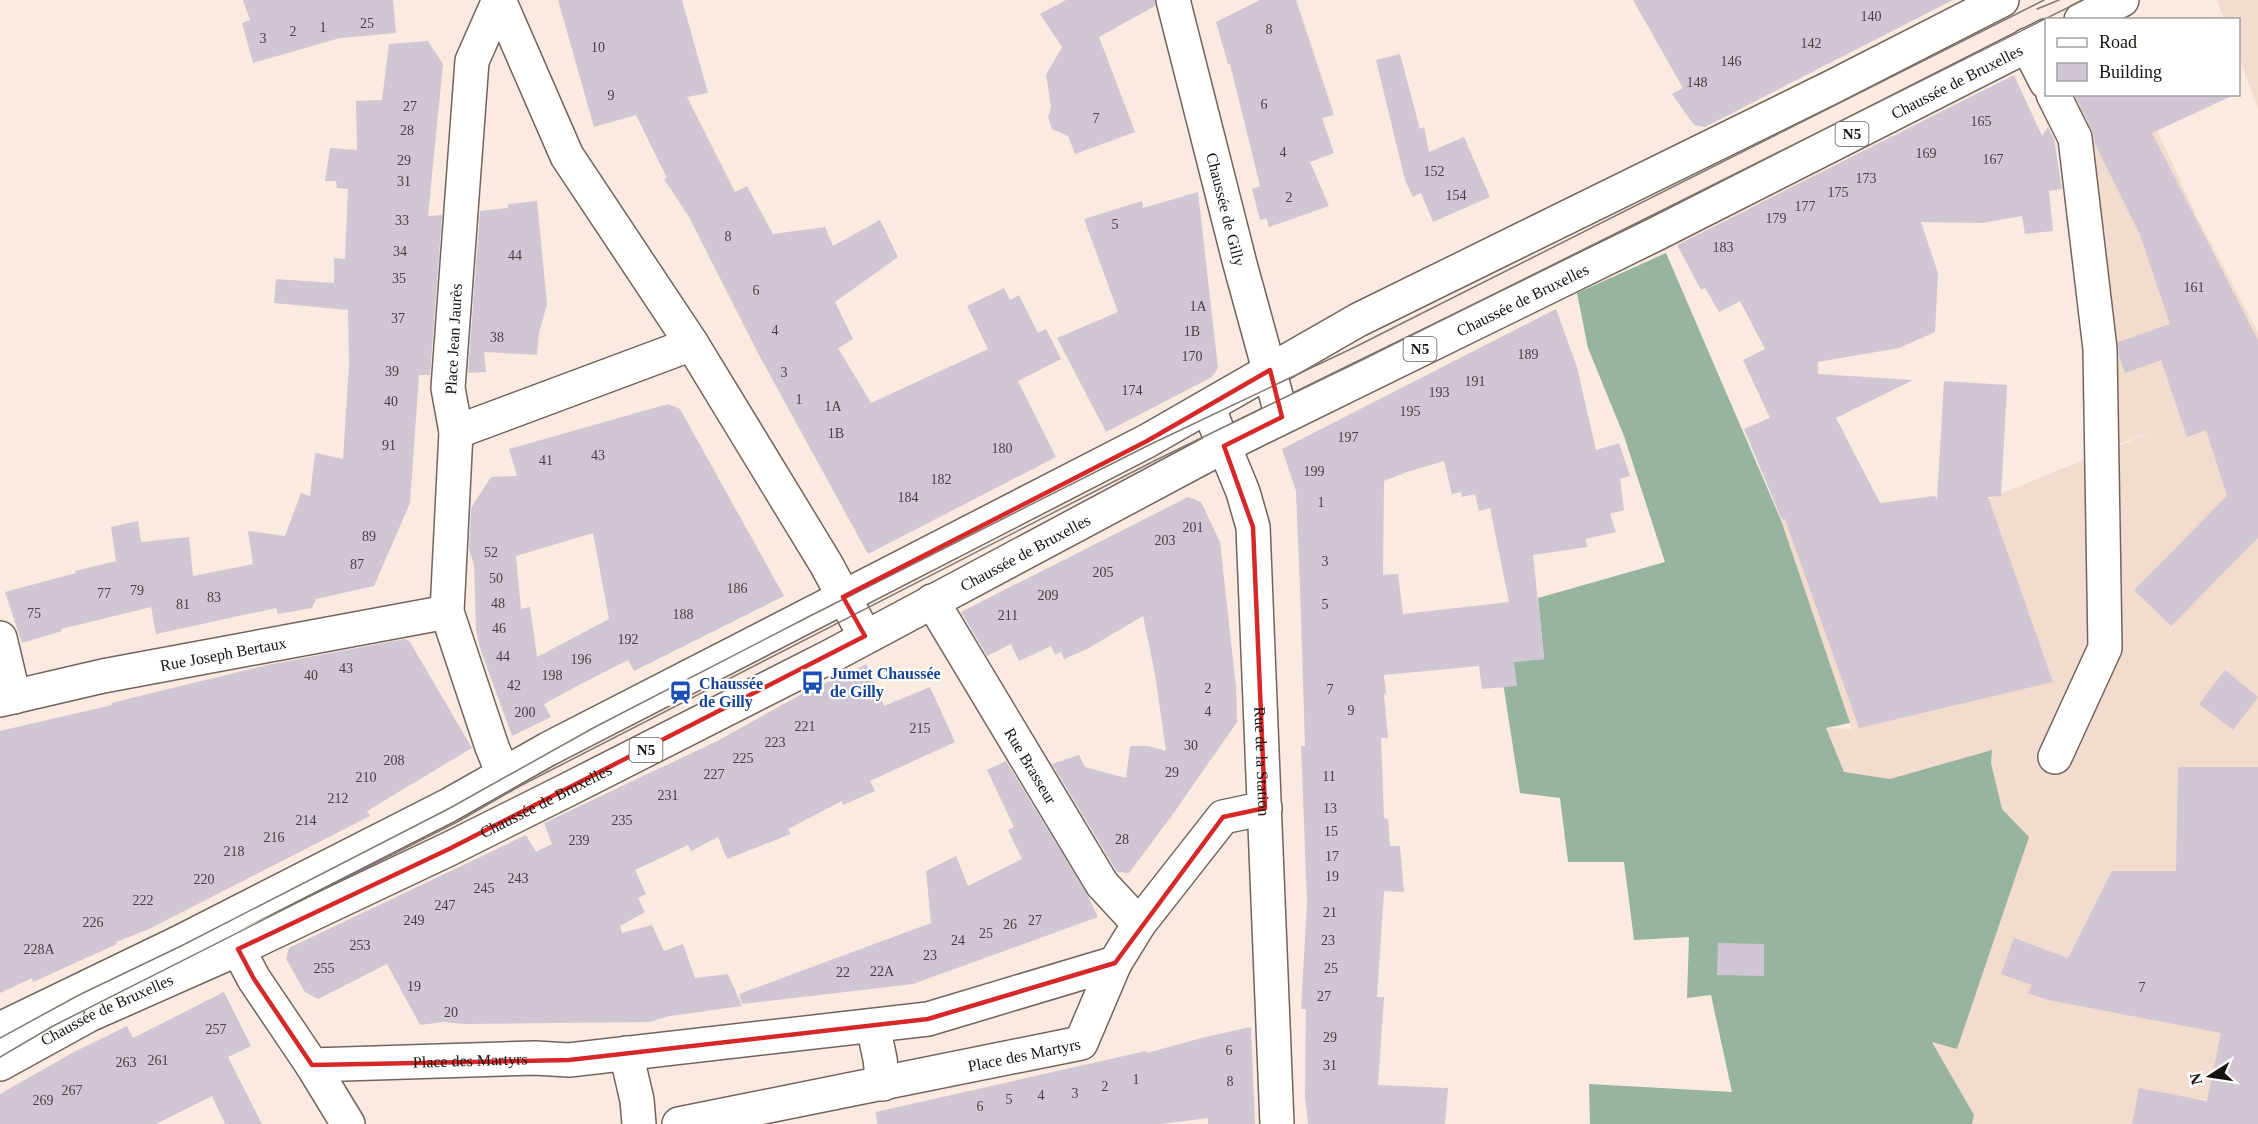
<svg xmlns="http://www.w3.org/2000/svg" width="2258" height="1124" font-family="'Times New Roman',serif">
	<rect width="100%" height="100%" fill="#faeae0"/>
	<!-- built -->
	<path fill="#f3dcce" d="M 2217,0 L 2258,0 L 2258,109 L 2239,57 L 2238,20 L 2224,19 Z
		M 2053,95 L 2141,95 L 2196,215 L 2258,332 L 2258,1098 L 2257,1103 L 2149,1095 L 2140,1124 L 1972,1124 L 1974,1115 L 1932,1042 L 1826,728 L 1852,729 L 1781,520 L 1986,500 L 2157,430 L 2102,450 Z"/>
	<!-- forest -->
	<path fill="#96b49f" d="M 1666,253 L 1781,520 L 1850,723 L 1826,728 L 1844,772 L 1890,779 L 1992,750 L 1991,763 L 2002,809 L 2029,837 L 1957,1049 L 1932,1042 L 1974,1115 L 1972,1124 L 1590,1124 L 1589,1084 L 1732,1092 L 1711,995 L 1687,998 L 1689,937 L 1634,940 L 1624,862 L 1568,862 L 1560,798 L 1520,793 L 1500,663 L 1544,659 L 1538,598 L 1665,562 L 1624,436 L 1588,348 L 1577,293 Z"/>
	<!-- building -->
	<path fill="#d1c6d4" fill-rule="evenodd" d="M 243,0 L 393,0 L 396,33 L 340,38 L 253,63 L 242,23 L 250,20 Z
		M 558,0 L 682,0 L 708,93 L 687,97 L 735,192 L 747,186 L 773,234 L 825,227 L 833,246 L 880,220 L 898,257 L 835,302 L 853,339 L 838,348 L 871,403 L 988,349 L 967,306 L 1004,288 L 1010,300 L 1019,295 L 1038,333 L 1046,329 L 1061,359 L 1018,381 L 1056,457 L 868,554 L 759,355 L 689,217 L 664,179 L 667,178 L 636,115 L 594,127 Z
		M 1066,0 L 1155,0 L 1155,6 L 1099,37 L 1135,132 L 1075,154 L 1068,136 L 1052,129 L 1048,117 L 1051,107 L 1046,75 L 1062,47 L 1040,14 Z
		M 1260,0 L 1296,0 L 1334,115 L 1322,118 L 1334,153 L 1310,162 L 1329,206 L 1269,227 L 1266,218 L 1260,220 L 1252,189 L 1260,186 L 1230,64 L 1228,64 L 1216,22 Z
		M 1633,0 L 1953,0 L 1705,127 L 1694,125 L 1672,94 L 1683,88 Z
		M 428,41 L 443,64 L 428,216 L 442,215 L 430,375 L 419,375 L 410,503 L 374,586 L 316,599 L 312,608 L 278,614 L 276,608 L 156,634 L 151,607 L 61,629 L 62,631 L 22,643 L 5,592 L 76,573 L 75,571 L 116,561 L 111,527 L 138,521 L 141,542 L 189,537 L 193,576 L 253,564 L 248,531 L 285,536 L 301,493 L 310,496 L 315,453 L 343,459 L 349,366 L 348,310 L 274,303 L 276,279 L 334,283 L 334,258 L 345,259 L 348,189 L 337,188 L 336,181 L 325,181 L 330,148 L 357,150 L 356,101 L 382,100 L 389,44 Z
		M 1400,54 L 1420,129 L 1424,127 L 1429,152 L 1464,137 L 1490,197 L 1433,222 L 1421,193 L 1413,197 L 1405,180 L 1376,60 Z
		M 2014,75 L 2042,136 L 2048,127 L 2054,139 L 2062,189 L 2049,191 L 2053,231 L 2025,234 L 2022,216 L 1982,223 L 1921,222 L 1938,273 L 1935,332 L 1899,348 L 1818,362 L 1818,374 L 1913,380 L 1836,418 L 1880,503 L 1935,496 L 1937,500 L 1944,381 L 2007,385 L 2001,496 L 1988,497 L 2053,682 L 1859,728 L 1785,519 L 1782,520 L 1744,429 L 1770,418 L 1743,360 L 1765,349 L 1740,301 L 1719,312 L 1705,288 L 1701,290 L 1677,245 Z
		M 2074,94 L 2236,94 L 2152,133 L 2258,340 L 2258,538 L 2171,626 L 2134,590 L 2227,496 L 2206,430 L 2187,437 L 2161,360 L 2125,373 L 2119,357 L 2118,342 L 2170,324 L 2140,235 L 2095,144 L 2092,130 Z
		M 1198,192 L 1218,368 L 1212,377 L 1106,432 L 1057,338 L 1118,312 L 1084,219 L 1142,201 L 1143,208 Z
		M 537,201 L 547,304 L 539,333 L 537,355 L 484,352 L 486,372 L 468,373 L 480,211 L 508,208 L 508,204 Z
		M 1556,309 L 1577,367 L 1596,450 L 1619,443 L 1630,476 L 1620,479 L 1624,510 L 1610,514 L 1616,532 L 1586,539 L 1587,547 L 1533,555 L 1544,659 L 1514,662 L 1517,686 L 1482,689 L 1479,666 L 1384,675 L 1386,694 L 1384,694 L 1388,738 L 1381,738 L 1384,818 L 1388,819 L 1390,846 L 1400,846 L 1404,892 L 1384,891 L 1377,997 L 1384,997 L 1378,1085 L 1448,1088 L 1445,1124 L 1308,1124 L 1305,1096 L 1306,1009 L 1301,1009 L 1307,902 L 1301,746 L 1305,746 L 1300,587 L 1296,491 L 1282,449 ZM 1444,461 L 1452,494 L 1461,492 L 1462,497 L 1475,494 L 1479,511 L 1490,508 L 1509,602 L 1403,614 L 1398,574 L 1383,575 L 1384,481 L 1407,472 Z
		M 668,404 L 680,409 L 784,596 L 634,671 L 628,660 L 579,685 L 544,704 L 551,717 L 512,736 L 480,648 L 476,630 L 474,565 L 469,550 L 471,508 L 491,477 L 517,476 L 509,449 ZM 593,533 L 609,619 L 537,657 L 530,607 L 521,609 L 516,556 Z
		M 1188,497 L 1201,502 L 1220,542 L 1236,687 L 1237,722 L 1173,814 L 1129,873 L 1117,872 L 1052,764 L 1079,755 L 1085,767 L 1126,778 L 1130,746 L 1148,746 L 1166,751 L 1155,674 L 1143,616 L 1087,649 L 1064,659 L 1061,652 L 1055,655 L 1051,646 L 1019,661 L 1011,644 L 987,656 L 961,612 Z
		M 405,639 L 410,642 L 472,748 L 367,811 L 370,816 L 149,929 L 116,942 L 117,944 L 33,982 L 32,978 L 0,993 L 0,731 L 112,705 L 111,703 L 267,665 Z
		M 866,664 L 884,706 L 930,687 L 955,742 L 870,781 L 875,791 L 843,805 L 842,801 L 788,829 L 791,834 L 727,859 L 718,837 L 691,851 L 688,845 L 635,870 L 646,894 L 638,898 L 645,912 L 620,926 L 622,933 L 652,925 L 664,951 L 683,944 L 695,978 L 728,974 L 742,1006 L 670,1016 L 649,1022 L 465,1024 L 444,1022 L 420,1025 L 387,964 L 318,999 L 305,992 L 286,959 L 289,948 L 526,835 L 536,852 L 552,844 L 544,823 L 717,741 L 802,694 L 834,679 L 835,681 Z
		M 2225,670 L 2258,697 L 2233,730 L 2199,704 Z
		M 1006,761 L 1088,896 L 1098,917 L 913,984 L 742,1004 L 739,994 L 931,923 L 926,871 L 956,856 L 968,886 L 1022,859 L 1008,830 L 1014,827 L 987,770 Z
		M 2178,767 L 2258,767 L 2258,1124 L 2132,1124 L 2139,1088 L 2207,1101 L 2221,1033 L 2048,1000 L 2028,993 L 2032,985 L 2001,974 L 2014,938 L 2068,958 L 2112,871 L 2176,871 Z
		M 1718,943 L 1764,944 L 1764,976 L 1717,975 Z
		M 224,992 L 251,1046 L 228,1057 L 262,1124 L 225,1124 L 212,1096 L 156,1124 L 0,1124 L 0,1094 L 72,1053 L 127,1026 L 133,1038 Z
		M 1251,1027 L 1255,1124 L 1208,1124 L 1208,1118 L 1161,1124 L 877,1124 L 876,1112 L 1146,1051 L 1147,1053 L 1205,1037 Z"/>
	<g fill="none" stroke-linecap="round" stroke-linejoin="round">
		<defs>
			<g id="minor">
				<path d="M 499,0 L 472,61 L 448,388 L 456,432 L 447,612 L 492,747 L 503,774"/>
				<path d="M 499,0 L 567,156 L 692,344 L 826,564 L 865,636"/>
				<path id="s1" d="M 1173,0 L 1240,264 L 1282,417"/>
				<path d="M 2027,45 L 2046,82"/>
				<path d="M 2053,94 L 2075,138 L 2100,349 L 2105,648 L 2055,757"/>
				<path id="s2" d="M 1208,407 L 1243,492 L 1253,527 L 1277,1124"/>
				<path d="M 456,432 L 692,344"/>
				<path id="s3" d="M 932,601 L 1102,884 L 1139,924"/>
				<path d="M 0,638 L 14,697"/>
				<path id="s4" d="M 0,700 L 103,676 L 447,612"/>
				<path id="s5" d="M 238,949 L 254,979 L 312,1065 L 535,1058 L 569,1060 L 928,1019 L 1115,963 L 1139,924 L 1223,817 L 1265,808"/>
				<path d="M 873,1026 L 880,1059 L 883,1084"/>
				<path d="M 626,1053 L 637,1100 L 639,1124"/>
				<path d="M 312,1065 L 348,1124"/>
				<path id="s6" d="M 679,1124 L 1081,1043 L 1115,963"/>
			</g>
			<g id="major">
				<path d="M 2081,20 L 2122,0"/>
				<path d="M 0,1029 L 180,942 L 449,805 L 548,749 L 1147,441 L 1358,320 L 1834,86 L 2002,0"/>
				<path id="s7" d="M 0,1064 L 89,1015 L 238,949 L 449,849 L 569,789 L 831,656 L 1224,446 L 1658,233 L 2046,36"/>
			</g>
		</defs>
		<!-- minor casing -->
		<use href="#minor" stroke="#72645c" stroke-width="36"/>
		<!-- major casing -->
		<use href="#major" stroke="#72645c" stroke-width="36"/>
		<!-- minor -->
		<use href="#minor" stroke="#fff" stroke-width="33"/>
		<!-- major -->
		<use href="#major" stroke="#fff" stroke-width="33"/>
		<!-- tram -->
		<path stroke="#817770" stroke-width="1.5" d="M 2037,9 L 2059,0
			M 0,1038 L 79,995 L 181,946 L 450,808 L 595,727 L 808,617 L 1149,445 L 1355,347 L 2044,0
			M 0,1057 L 53,1026 L 459,821 L 520,786 L 1156,460 L 1362,360 L 2083,0"/>
	</g>
	<!-- marked area -->
	<path fill="none" stroke="#d62828" stroke-width="4.5" stroke-linejoin="round" d="M 1270,370 L 1282,417 L 1224,446 L 1253,527 L 1265,808 L 1223,817 L 1115,963 L 928,1019 L 569,1060 L 312,1065 L 254,979 L 238,949 L 449,849 L 865,636 L 843,597 L 1147,441 Z"/>
	<!-- icons -->
	<defs>
		<symbol id="bus-bare" viewBox="-9 -9 18 18"><path d="M-5-6H5V4H4V6H2V4H-2V6H-4V4H-5ZM-3.5-4V0h7V-4ZM-3.5 1.2v1.5H-2V1.2ZM2 1.2v1.5H3.5V1.2Z" fill="#1a4fb4" stroke="#fff" stroke-width="2.5" paint-order="stroke"/></symbol>
		<symbol id="station-bare" viewBox="-9 -9 18 18"><path d="M-3-6H3Q5-6 5-4V2Q5 4 3 4L4.5 6H3L1.5 4h-3L-3 6H-4.5L-3 4Q-5 4-5 2V-4Q-5-6-3-6ZM-3.5-4v3h7v-3ZM-3.5 1v1.5H-2V1ZM2 1v1.5H3.5V1Z" fill="#1a4fb4" stroke="#fff" stroke-width="2.5" paint-order="stroke"/></symbol>
	</defs>
	<g fill-rule="evenodd">
		<use href="#bus-bare" x="796" y="666" width="33" height="33"/>
		<use href="#station-bare" x="664" y="676" width="33" height="33"/>
	</g>
	<g text-anchor="middle" stroke-width="4.5" stroke-linejoin="round" paint-order="stroke">
		<!-- number labels -->
		<g font-size="14" fill="#463f40">
			<text x="1871" y="21">140</text>
			<text x="367" y="28">25</text>
			<text x="323" y="32">1</text>
			<text x="1269" y="34">8</text>
			<text x="293" y="36">2</text>
			<text x="263" y="43">3</text>
			<text x="1811" y="48">142</text>
			<text x="598" y="52">10</text>
			<text x="1731" y="66">146</text>
			<text x="1697" y="87">148</text>
			<text x="611" y="100">9</text>
			<text x="1264" y="109">6</text>
			<text x="410" y="111">27</text>
			<text x="1096" y="123">7</text>
			<text x="1981" y="126">165</text>
			<text x="407" y="135">28</text>
			<text x="1283" y="157">4</text>
			<text x="1926" y="158">169</text>
			<text x="1993" y="164">167</text>
			<text x="404" y="165">29</text>
			<text x="1434" y="176">152</text>
			<text x="1866" y="183">173</text>
			<text x="404" y="186">31</text>
			<text x="1838" y="197">175</text>
			<text x="1456" y="200">154</text>
			<text x="1289" y="202">2</text>
			<text x="1805" y="211">177</text>
			<text x="1776" y="223">179</text>
			<text x="402" y="225">33</text>
			<text x="1115" y="229">5</text>
			<text x="728" y="241">8</text>
			<text x="1723" y="252">183</text>
			<text x="400" y="256">34</text>
			<text x="515" y="260">44</text>
			<text x="399" y="283">35</text>
			<text x="2194" y="292">161</text>
			<text x="756" y="295">6</text>
			<text x="1198" y="311">1A</text>
			<text x="398" y="323">37</text>
			<text x="775" y="335">4</text>
			<text x="1192" y="336">1B</text>
			<text x="497" y="342">38</text>
			<text x="1528" y="359">189</text>
			<text x="1192" y="361">170</text>
			<text x="392" y="376">39</text>
			<text x="784" y="377">3</text>
			<text x="1475" y="386">191</text>
			<text x="1132" y="395">174</text>
			<text x="1439" y="397">193</text>
			<text x="799" y="404">1</text>
			<text x="391" y="406">40</text>
			<text x="833" y="411">1A</text>
			<text x="1410" y="416">195</text>
			<text x="836" y="438">1B</text>
			<text x="1348" y="442">197</text>
			<text x="389" y="450">91</text>
			<text x="1002" y="453">180</text>
			<text x="598" y="460">43</text>
			<text x="546" y="465">41</text>
			<text x="1314" y="476">199</text>
			<text x="941" y="484">182</text>
			<text x="908" y="502">184</text>
			<text x="1321" y="507">1</text>
			<text x="1193" y="532">201</text>
			<text x="369" y="541">89</text>
			<text x="1165" y="545">203</text>
			<text x="491" y="557">52</text>
			<text x="1325" y="566">3</text>
			<text x="357" y="569">87</text>
			<text x="1103" y="577">205</text>
			<text x="496" y="583">50</text>
			<text x="737" y="593">186</text>
			<text x="137" y="595">79</text>
			<text x="104" y="598">77</text>
			<text x="1048" y="600">209</text>
			<text x="214" y="602">83</text>
			<text x="498" y="608">48</text>
			<text x="183" y="609">81</text>
			<text x="1325" y="609">5</text>
			<text x="34" y="618">75</text>
			<text x="683" y="619">188</text>
			<text x="1008" y="620">211</text>
			<text x="499" y="633">46</text>
			<text x="628" y="644">192</text>
			<text x="503" y="661">44</text>
			<text x="581" y="664">196</text>
			<text x="346" y="673">43</text>
			<text x="311" y="680">40</text>
			<text x="552" y="680">198</text>
			<text x="514" y="690">42</text>
			<text x="1208" y="693">2</text>
			<text x="1330" y="694">7</text>
			<text x="1351" y="715">9</text>
			<text x="1208" y="716">4</text>
			<text x="525" y="717">200</text>
			<text x="805" y="731">221</text>
			<text x="920" y="733">215</text>
			<text x="775" y="747">223</text>
			<text x="1191" y="750">30</text>
			<text x="743" y="763">225</text>
			<text x="394" y="765">208</text>
			<text x="1172" y="777">29</text>
			<text x="714" y="779">227</text>
			<text x="1329" y="781">11</text>
			<text x="366" y="782">210</text>
			<text x="668" y="800">231</text>
			<text x="338" y="803">212</text>
			<text x="1330" y="813">13</text>
			<text x="306" y="825">214</text>
			<text x="622" y="825">235</text>
			<text x="1331" y="836">15</text>
			<text x="274" y="842">216</text>
			<text x="1122" y="844">28</text>
			<text x="579" y="845">239</text>
			<text x="234" y="856">218</text>
			<text x="1332" y="861">17</text>
			<text x="1332" y="881">19</text>
			<text x="518" y="883">243</text>
			<text x="204" y="884">220</text>
			<text x="484" y="893">245</text>
			<text x="143" y="905">222</text>
			<text x="445" y="910">247</text>
			<text x="1330" y="917">21</text>
			<text x="414" y="925">249</text>
			<text x="1035" y="925">27</text>
			<text x="93" y="927">226</text>
			<text x="1010" y="929">26</text>
			<text x="986" y="938">25</text>
			<text x="958" y="945">24</text>
			<text x="1328" y="945">23</text>
			<text x="360" y="950">253</text>
			<text x="39" y="954">228A</text>
			<text x="930" y="960">23</text>
			<text x="324" y="973">255</text>
			<text x="1331" y="973">25</text>
			<text x="882" y="976">22A</text>
			<text x="843" y="977">22</text>
			<text x="414" y="991">19</text>
			<text x="2142" y="992">7</text>
			<text x="1324" y="1001">27</text>
			<text x="451" y="1017">20</text>
			<text x="216" y="1034">257</text>
			<text x="1330" y="1042">29</text>
			<text x="1229" y="1055">6</text>
			<text x="158" y="1065">261</text>
			<text x="126" y="1067">263</text>
			<text x="1330" y="1070">31</text>
			<text x="1136" y="1084">1</text>
			<text x="1230" y="1086">8</text>
			<text x="1105" y="1091">2</text>
			<text x="72" y="1095">267</text>
			<text x="1075" y="1098">3</text>
			<text x="1041" y="1100">4</text>
			<text x="1009" y="1104">5</text>
			<text x="43" y="1105">269</text>
			<text x="980" y="1111">6</text>
		</g>
		<!-- shield labels -->
		<g fill="#fff" stroke="#5d5956" stroke-width="1.5">
			<rect x="1835.5" y="122" width="33" height="24" rx="4.5"/>
			<rect x="1403.5" y="337" width="33" height="24" rx="4.5"/>
			<rect x="629.5" y="738" width="33" height="24" rx="4.5"/>
		</g>
		<g font-size="15" font-weight="bold" fill="#17120e">
			<text x="1852" y="139">N5</text>
			<text x="1420" y="354">N5</text>
			<text x="646" y="755">N5</text>
		</g>
		<!-- street labels -->
		<g font-size="16" fill="#17120e" stroke="#fff">
			<text dy="6" stroke="none"><textPath href="#s7" startOffset="2190">Chaussée de Bruxelles</textPath></text>
			<text dy="6" stroke="none"><textPath href="#s1" startOffset="216">Chaussée de Gilly</textPath></text>
			<text dy="6" stroke="none"><textPath href="#s7" startOffset="1704">Chaussée de Bruxelles</textPath></text>
			<text transform="translate(453 339) rotate(-87)" y="6">Place Jean Jaurès</text>
			<text dy="6" stroke="none"><textPath href="#s7" startOffset="1146">Chaussée de Bruxelles</textPath></text>
			<text dy="6" stroke="none"><textPath href="#s4" startOffset="228">Rue Joseph Bertaux</textPath></text>
			<text dy="6" stroke="none"><textPath href="#s2" startOffset="363">Rue de la Station</textPath></text>
			<text dy="6" stroke="none"><textPath href="#s3" startOffset="192">Rue Brasseur</textPath></text>
			<text dy="6" stroke="none"><textPath href="#s7" startOffset="606">Chaussée de Bruxelles</textPath></text>
			<text dy="6" stroke="none"><textPath href="#s7" startOffset="120">Chaussée de Bruxelles</textPath></text>
			<text dy="6" stroke="none"><textPath href="#s6" startOffset="352">Place des Martyrs</textPath></text>
			<text dy="6" stroke="none"><textPath href="#s5" startOffset="296">Place des Martyrs</textPath></text>
		</g>
		<!-- transit labels -->
		<g font-size="16" font-weight="bold" fill="#164399" stroke="#fff" text-anchor="start">
			<text x="830" y="679">Jumet Chaussée<tspan x="830" dy="18">de Gilly</tspan></text>
			<text x="699" y="689">Chaussée<tspan x="699" dy="18">de Gilly</tspan></text>
		</g>
	</g>
	<!-- legend -->
	<rect x="2045" y="18" width="195" height="78" fill="#ffffff" stroke="#a2a09f" stroke-width="1.5"/>
	<rect x="2057" y="38" width="30" height="9" fill="#ffffff" stroke="#a2a09f" stroke-width="1.5"/>
	<text x="2099" y="48" font-size="18" fill="#17120e">Road</text>
	<rect x="2057" y="63" width="30" height="18" fill="#d1c6d4" stroke="#a2a09f" stroke-width="1.5"/>
	<text x="2099" y="78" font-size="18" fill="#17120e">Building</text>
	<!-- north arrow -->
	<g transform="translate(2210 1076) rotate(258)" stroke="#ffffff" stroke-width="4.5" paint-order="stroke">
	<path d="M0-4.5L10 22L0 15L-10 22Z" fill="#17120e"/>
	<text y="-9" font-size="16" font-weight="bold" text-anchor="middle" fill="#17120e">N</text>
	</g>
</svg>
